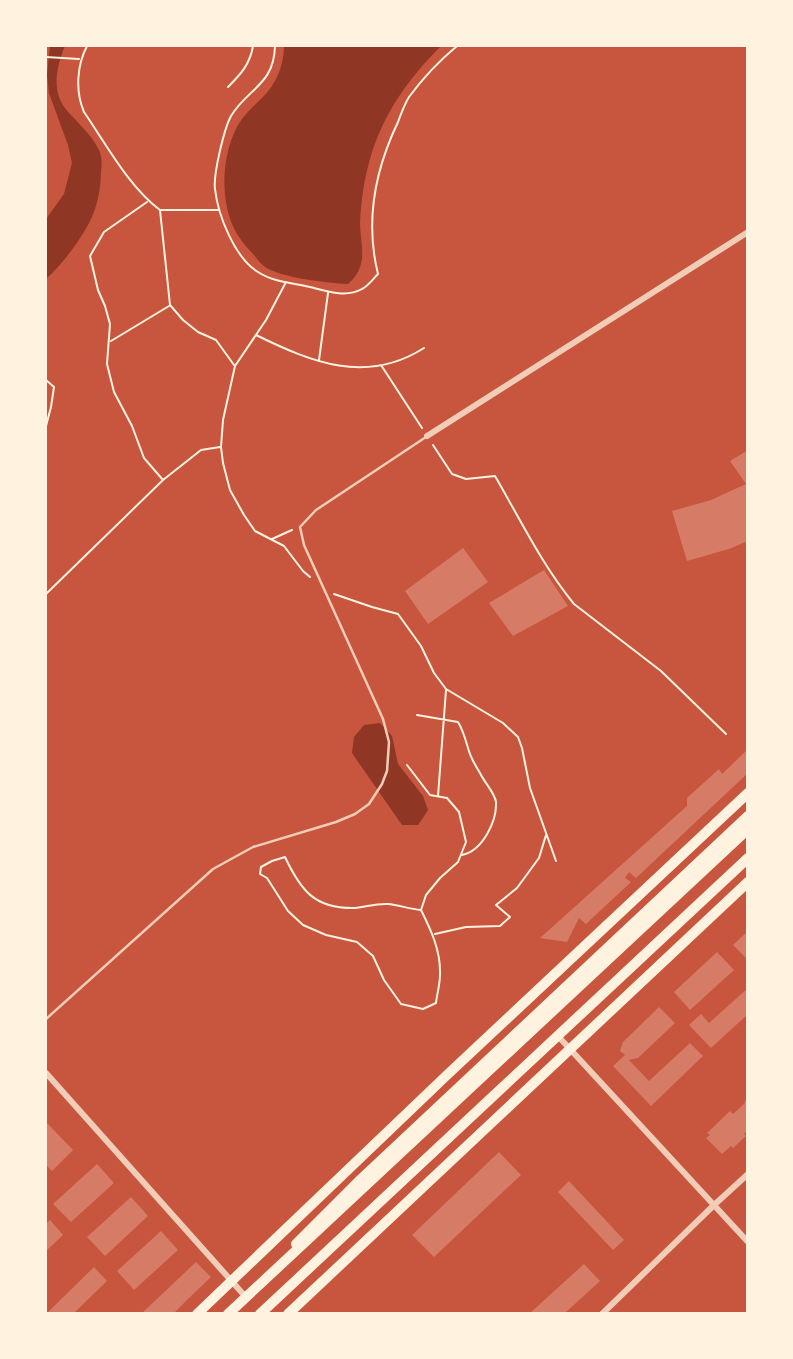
<svg xmlns="http://www.w3.org/2000/svg" width="793" height="1359" font-family="'Fira Sans',sans-serif">
	<rect width="100%" height="100%" fill="#c8553d"/>
	<!-- water -->
	<path fill="#8f3625" d="M 50,46 L 65,46 C 57,65 51,90 65,108 C 76,122 91,133 99,150 C 102,156 102,165 101,171 C 101,184 99,197 95,209 C 88,231 63,264 46,279 L 46,219 L 64,194 L 72,163 L 68,145 L 49,93 L 47,75 Z
		M 284,46 L 441,46 C 408,79 383,114 370,159 C 364,179 361,202 360,223 C 360,237 365,254 360,267 C 358,273 353,280 348,284 C 328,283 282,278 265,267 C 261,264 257,259 254,255 C 248,249 242,242 237,234 C 220,205 221,161 235,131 C 242,116 251,109 262,98 C 276,85 284,65 284,46 Z
		M 380,723 L 392,736 L 398,764 L 423,796 L 428,810 L 418,825 L 402,825 L 352,753 L 354,737 L 364,725 Z"/>
	<!-- building -->
	<path fill="#d67c66" d="M 748,450 L 748,541 L 729,549 L 687,561 L 672,511 L 711,500 L 746,484 L 730,461 Z
		M 463,548 L 488,582 L 428,624 L 405,591 Z
		M 544,570 L 568,606 L 513,636 L 489,603 Z
		M 746,751 L 748,753 L 748,773 L 636,878 L 629,872 L 625,878 L 631,882 L 586,924 L 579,918 L 567,942 L 540,938 L 687,806 L 687,798 L 719,769 L 722,774 Z
		M 748,931 L 748,960 L 733,945 Z
		M 717,952 L 734,970 L 690,1010 L 674,992 Z
		M 748,988 L 748,1014 L 711,1048 L 689,1025 L 701,1014 L 709,1023 Z
		M 659,1007 L 675,1023 L 638,1058 L 629,1060 L 649,1081 L 690,1043 L 703,1056 L 651,1106 L 613,1066 L 625,1055 L 620,1051 L 623,1042 Z
		M 748,1095 L 748,1130 L 744,1134 L 746,1136 L 733,1148 L 731,1146 L 722,1154 L 706,1138 L 710,1135 L 707,1133 L 730,1111 L 733,1114 L 744,1104 Z
		M 46,1122 L 73,1150 L 52,1171 L 46,1165 Z
		M 499,1152 L 521,1175 L 434,1257 L 412,1235 Z
		M 97,1164 L 114,1183 L 71,1222 L 53,1204 Z
		M 569,1181 L 624,1240 L 613,1250 L 558,1192 Z
		M 131,1197 L 148,1216 L 105,1256 L 87,1237 Z
		M 50,1220 L 63,1235 L 46,1251 L 46,1224 Z
		M 161,1231 L 178,1250 L 134,1290 L 117,1271 Z
		M 196,1262 L 211,1277 L 189,1298 L 173,1314 L 141,1314 Z
		M 584,1264 L 600,1281 L 564,1314 L 529,1314 Z
		M 94,1267 L 107,1281 L 73,1314 L 46,1314 Z"/>
	<g fill="none" stroke-linecap="round" stroke-linejoin="round">
		<!-- path -->
		<path stroke="#fff3e0" stroke-width="2" d="M 87,46 C 77,65 75,91 84,112 C 106,144 129,187 160,210 L 170,305 L 183,320 L 198,332 L 216,340 L 234,365
			M 275,46 C 274,85 248,88 231,116 C 224,129 213,175 215,189 C 218,216 235,258 258,272 C 273,282 293,283 310,287 C 326,291 346,298 362,289 C 368,286 373,279 378,274 C 365,222 375,170 398,122 C 401,114 404,105 409,97 C 423,78 439,61 457,46
			M 46,57 L 79,59
			M 228,87 C 241,74 250,64 253,46
			M 46,180 L 46,186
			M 147,202 L 104,232 L 90,256 L 98,290 L 105,306 L 110,324 L 107,364 L 114,392 L 132,426 L 144,458 L 163,480
			M 161,210 L 218,210
			M 286,282 L 266,320 L 235,366 L 223,420 L 221,447 L 223,463 L 230,490 L 244,515 L 255,531 L 284,546 L 303,571 L 310,577
			M 256,335 C 311,362 366,385 424,348
			M 111,341 L 169,306
			M 319,360 L 328,293
			M 381,365 L 422,428
			M 46,380 L 54,387 L 51,407 L 46,426
			M 433,445 L 452,474 L 466,479 L 495,476 C 520,519 542,565 574,604 L 661,671 L 726,734
			M 272,539 L 292,530
			M 46,594 L 163,480 L 201,450 L 220,447
			M 334,594 L 372,607 L 398,614 L 421,646 L 434,673 L 446,689 L 503,723 L 518,737 L 522,748 L 530,788 L 556,861
			M 417,715 L 458,722 C 463,730 465,738 468,748 C 470,756 475,765 480,773 C 484,782 495,793 496,802 C 497,822 482,851 462,855
			M 407,765 L 430,795 L 447,798 L 459,812 L 466,842 L 458,862 L 440,878 L 426,895 L 421,910 C 431,930 441,951 440,975 C 440,984 437,994 436,1003 L 423,1009 L 401,1004 L 384,980 L 373,956 L 357,942 L 326,935 L 303,925 L 288,911 L 267,878 L 260,874 L 261,867 L 272,861 L 285,857 C 301,891 315,909 355,908 C 366,907 377,903 388,904 C 399,905 409,909 421,910
			M 438,796 L 446,690
			M 435,934 L 466,927 L 500,926 L 510,917 L 496,905 L 517,888 L 539,858 L 546,835"/>
		<!-- service -->
		<path stroke="#f1ccb7" stroke-width="2.5" d="M 46,1019 L 213,869 L 253,847 L 336,822 L 355,814 L 369,804 L 382,784 L 387,771 L 389,742 L 383,719 L 304,545 L 300,527 L 316,510 L 426,437"/>
		<!-- minor -->
		<path stroke="#f1ccb7" stroke-width="6" d="M 427,436 L 748,232
			M 557,1035 L 748,1242
			M 46,1073 L 244,1295
			M 602,1314 L 713,1206 L 748,1174"/>
		<!-- primary -->
		<path stroke="#fff3e0" stroke-width="10" d="M 296,1244 L 358,1182 L 748,816"/>
		<!-- trunk -->
		<path stroke="#fff3e0" stroke-width="10" d="M 197,1314 L 447,1075 L 748,793
			M 228,1314 L 748,829
			M 260,1314 L 748,858
			M 288,1314 L 748,882"/>
	</g>
	<!-- border -->
	<rect width="793" height="1359" fill="none" stroke="#fff3e0" stroke-width="94"/>
</svg>
